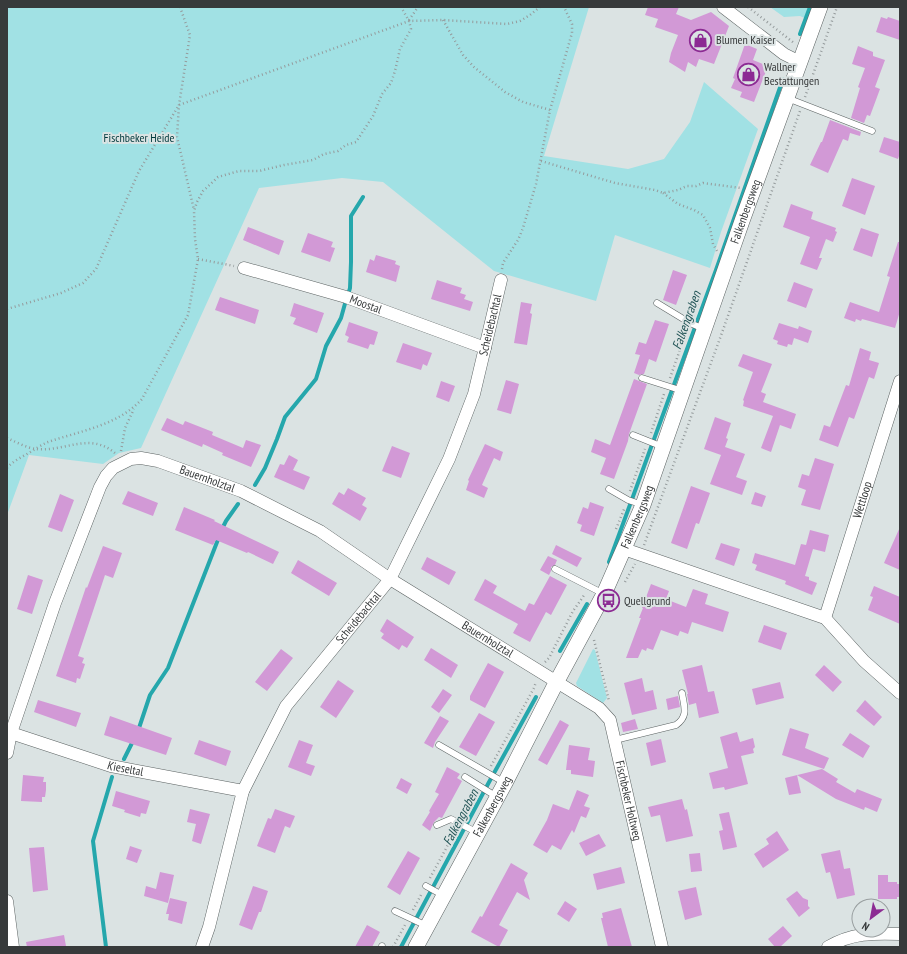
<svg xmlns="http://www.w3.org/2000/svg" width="907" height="954" font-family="'PT Sans Narrow',sans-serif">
	<rect width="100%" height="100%" fill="#dbe3e3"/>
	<!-- green -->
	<path fill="#a1e1e4" d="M 7,7 L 589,7 L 544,156 L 628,169 L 664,159 L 690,122 L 704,82 L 758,129 L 721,232 L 710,268 L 615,235 L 596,301 L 494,271 L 383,182 L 342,178 L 259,188 L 141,448 L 119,453 L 103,464 L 29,455 L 7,515 Z
		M 770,7 L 814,7 L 809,20 L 800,16 L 784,17 Z
		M 593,649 L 595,650 L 607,698 L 603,703 L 577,686 L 576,683 Z"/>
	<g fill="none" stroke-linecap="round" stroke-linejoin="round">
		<!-- stream -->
		<path stroke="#25a7ac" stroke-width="4" d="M 800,34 L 810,7
			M 348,295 L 350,288 L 351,262 L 351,216 L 363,197
			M 255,485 L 265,468 L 277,439 L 285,417 L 316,379 L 326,346 L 341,318 L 346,300
			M 222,529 L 226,521 L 238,504
			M 609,562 L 716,270 L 783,79
			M 560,651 L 587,604
			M 138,731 L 150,695 L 168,668 L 219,537
			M 124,759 L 134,739
			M 106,947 L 93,841 L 112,777
			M 401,947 L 488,784 L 536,697"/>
	</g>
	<!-- building -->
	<path fill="#d299d6" d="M 648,7 L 679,7 L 676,14 L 691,20 L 711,12 L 729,26 L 714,64 L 699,59 L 696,67 L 688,62 L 685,72 L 669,62 L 671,53 L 678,35 L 655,27 L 658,19 L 645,15 Z
		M 881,17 L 887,19 L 888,17 L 900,21 L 900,40 L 876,32 Z
		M 745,44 L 757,49 L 753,60 L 768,66 L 754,102 L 740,97 L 742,92 L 731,88 L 735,79 L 733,78 Z
		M 858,46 L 873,52 L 873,56 L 885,60 L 875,87 L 880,89 L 870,116 L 867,115 L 864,123 L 851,118 L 860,88 L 858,87 L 865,68 L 852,64 Z
		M 830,120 L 861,132 L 860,136 L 850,133 L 848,141 L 843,139 L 828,173 L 810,165 L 821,142 L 822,142 Z
		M 884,137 L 900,142 L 900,153 L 898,159 L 879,152 Z
		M 852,178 L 875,186 L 865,215 L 842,206 Z
		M 791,204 L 813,212 L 811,219 L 836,228 L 835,231 L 837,232 L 833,242 L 826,239 L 819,258 L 822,258 L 817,270 L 800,264 L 810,237 L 783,227 Z
		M 248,227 L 284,241 L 279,255 L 243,240 Z
		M 861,228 L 879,234 L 872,257 L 853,250 Z
		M 308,233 L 333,242 L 331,247 L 335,248 L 330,262 L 301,252 Z
		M 898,242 L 900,242 L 900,311 L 895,328 L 862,319 L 861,321 L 856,319 L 855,322 L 844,318 L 850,302 L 879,312 L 890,277 L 887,276 Z
		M 376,255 L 396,261 L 395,264 L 400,266 L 396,282 L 366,272 L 370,259 L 374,261 Z
		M 673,270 L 687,275 L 676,305 L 663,300 Z
		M 437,280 L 462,288 L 460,293 L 466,295 L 464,299 L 473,302 L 470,311 L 431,299 Z
		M 794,282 L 813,289 L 806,308 L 787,301 Z
		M 220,297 L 259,310 L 255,324 L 215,310 Z
		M 521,302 L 532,304 L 530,313 L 532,314 L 527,345 L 514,343 Z
		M 294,303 L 324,313 L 317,333 L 293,324 L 296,318 L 290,316 Z
		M 655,320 L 669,324 L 656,362 L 649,359 L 644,374 L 639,375 L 634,373 L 640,355 L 635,354 L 639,342 L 646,344 Z
		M 349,322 L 378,332 L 374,345 L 370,344 L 368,349 L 347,342 L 349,337 L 345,335 Z
		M 779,323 L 798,329 L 799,326 L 812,331 L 808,343 L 794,338 L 792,345 L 788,344 L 787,347 L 777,344 L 778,341 L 773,339 Z
		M 403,343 L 432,353 L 427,366 L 423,364 L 421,370 L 396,362 Z
		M 860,348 L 871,352 L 869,360 L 879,363 L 874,379 L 869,377 L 854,419 L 849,417 L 838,447 L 819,440 L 824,425 L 830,427 L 846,385 L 849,386 Z
		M 743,354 L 772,364 L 761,392 L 766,394 L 763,402 L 796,414 L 791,429 L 780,425 L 771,452 L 761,448 L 773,416 L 743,406 L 744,401 L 743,400 L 753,372 L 738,366 Z
		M 634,379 L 647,384 L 629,434 L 628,441 L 614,479 L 600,474 L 606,458 L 591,452 L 595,439 L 610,445 Z
		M 506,380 L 519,384 L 511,414 L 497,410 Z
		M 441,381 L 455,386 L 449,402 L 436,397 Z
		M 715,417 L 731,423 L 726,438 L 728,439 L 725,447 L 745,454 L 736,477 L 747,481 L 742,495 L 710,484 L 721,455 L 704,449 Z
		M 167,418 L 183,425 L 185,421 L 213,432 L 212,435 L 243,448 L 246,440 L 261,445 L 251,467 L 222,455 L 223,453 L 203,444 L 202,447 L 161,430 Z
		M 485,444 L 503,452 L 500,461 L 494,458 L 482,485 L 488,488 L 484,498 L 466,490 L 469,481 L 468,480 Z
		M 392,446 L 410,453 L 401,478 L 382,471 Z
		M 289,455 L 298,460 L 293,470 L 310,477 L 304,490 L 274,477 L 280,464 L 284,465 Z
		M 815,458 L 834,464 L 820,510 L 801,505 L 806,490 L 798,487 L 802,474 L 809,476 Z
		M 691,486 L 710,493 L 699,524 L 696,523 L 687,549 L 671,543 Z
		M 348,488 L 366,498 L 362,505 L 367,508 L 360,521 L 332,504 L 339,492 L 344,495 Z
		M 128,491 L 158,503 L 153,516 L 122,504 Z
		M 755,492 L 766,496 L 762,507 L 751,504 Z
		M 60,494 L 74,500 L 62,532 L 48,527 Z
		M 590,502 L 604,507 L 594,536 L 580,531 L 582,525 L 577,523 L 583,507 L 588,509 Z
		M 184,507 L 215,520 L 214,521 L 279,552 L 273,564 L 248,552 L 247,553 L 216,540 L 213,545 L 175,530 Z
		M 900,527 L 900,570 L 884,563 Z
		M 810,530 L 829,535 L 825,552 L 813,549 L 805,576 L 809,577 L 809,580 L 817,583 L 812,595 L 785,584 L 786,581 L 755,570 L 757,565 L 752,563 L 755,553 L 795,565 L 801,544 L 806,545 Z
		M 721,543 L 740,549 L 734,566 L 715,559 Z
		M 556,545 L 582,558 L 577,567 L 552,554 Z
		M 103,546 L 122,553 L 113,578 L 105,575 L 78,656 L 84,658 L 82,663 L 85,664 L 80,679 L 77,678 L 76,683 L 56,676 L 86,587 L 87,588 Z
		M 548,556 L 557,560 L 555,565 L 551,567 L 551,571 L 549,575 L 540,570 Z
		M 427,557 L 456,572 L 449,585 L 421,569 Z
		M 298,560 L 337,583 L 329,596 L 291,573 Z
		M 28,575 L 43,580 L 32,614 L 17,609 Z
		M 550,576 L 567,585 L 551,615 L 546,612 L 530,642 L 513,633 L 518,624 L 474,600 L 485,579 L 497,586 L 493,593 L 525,611 L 529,603 L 534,605 Z
		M 651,584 L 669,591 L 666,599 L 668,600 L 686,607 L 693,589 L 708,594 L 705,604 L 729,612 L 723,632 L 692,622 L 688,634 L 680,631 L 678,636 L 661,630 L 653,650 L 647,648 L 646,651 L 642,649 L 638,658 L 626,658 L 641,618 L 639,618 L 643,608 L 642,608 Z
		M 874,586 L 900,597 L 900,624 L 868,610 L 873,597 L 870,596 Z
		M 387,619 L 414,637 L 407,648 L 402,645 L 399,650 L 381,638 L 384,634 L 380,631 Z
		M 764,625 L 787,633 L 781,650 L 758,642 Z
		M 431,648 L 458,665 L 451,678 L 424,660 Z
		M 281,649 L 293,658 L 267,691 L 255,682 Z
		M 488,663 L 504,672 L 485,708 L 470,700 L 470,696 Z
		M 702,665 L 708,692 L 714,691 L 719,713 L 699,718 L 696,703 L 689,705 L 687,694 L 688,694 L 682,670 Z
		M 824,665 L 842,682 L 833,692 L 815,675 Z
		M 642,678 L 645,692 L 653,690 L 657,709 L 632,715 L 624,683 Z
		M 338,680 L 354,691 L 336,718 L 320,707 Z
		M 780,682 L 784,698 L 756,705 L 752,689 Z
		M 443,689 L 452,695 L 439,713 L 431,707 Z
		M 678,696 L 680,707 L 668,710 L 666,699 Z
		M 38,700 L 81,713 L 76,727 L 34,712 Z
		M 865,700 L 882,717 L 874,726 L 856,711 Z
		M 479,713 L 495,722 L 476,756 L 459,747 Z
		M 110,716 L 172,738 L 166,755 L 104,735 Z
		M 440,716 L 449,721 L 435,742 L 433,748 L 424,743 Z
		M 635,719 L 638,729 L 623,732 L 621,723 Z
		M 560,720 L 569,725 L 547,765 L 538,760 Z
		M 790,728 L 809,734 L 805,748 L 829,758 L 824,769 L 782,755 Z
		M 737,732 L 740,742 L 753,738 L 755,747 L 753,749 L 754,753 L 741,756 L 748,784 L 725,790 L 724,787 L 713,789 L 709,773 L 728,768 L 720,737 Z
		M 850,733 L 870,746 L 863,758 L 842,745 Z
		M 661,739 L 666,762 L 651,766 L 646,743 Z
		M 199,740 L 231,751 L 226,766 L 194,754 Z
		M 299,740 L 313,745 L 306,763 L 315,766 L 311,776 L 288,767 Z
		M 569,745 L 590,748 L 588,760 L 595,761 L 593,777 L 571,774 L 571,770 L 566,770 Z
		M 447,767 L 460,774 L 457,778 L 462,781 L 442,818 L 439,817 L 434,822 L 430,831 L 422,825 L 430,812 L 429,811 L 439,794 L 435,792 Z
		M 822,769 L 838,779 L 836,782 L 855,793 L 857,789 L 882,799 L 877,812 L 865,807 L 864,810 L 836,799 L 797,775 L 801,793 L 789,795 L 785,778 Z
		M 23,775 L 44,777 L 43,782 L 46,782 L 46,790 L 45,797 L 42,797 L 42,802 L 21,801 Z
		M 401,778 L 412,784 L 407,794 L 396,788 Z
		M 577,790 L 589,795 L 584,806 L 590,808 L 586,818 L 581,816 L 574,833 L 572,830 L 561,850 L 552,845 L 547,853 L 533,845 L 547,820 L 553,804 L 569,810 Z
		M 116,791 L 150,801 L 146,814 L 141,813 L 140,817 L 124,812 L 125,810 L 112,806 Z
		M 682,799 L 685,810 L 687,809 L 693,836 L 666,842 L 660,815 L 651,817 L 648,807 Z
		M 190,809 L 210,814 L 201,844 L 192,841 L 196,824 L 187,822 Z
		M 275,809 L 295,816 L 290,828 L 285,826 L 275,853 L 257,846 L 268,818 L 271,819 Z
		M 729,812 L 737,847 L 723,850 L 719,831 L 723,830 L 719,814 Z
		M 777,831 L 789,850 L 763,868 L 754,854 L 769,844 L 766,839 Z
		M 599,834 L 606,846 L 586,856 L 579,843 Z
		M 130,846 L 142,850 L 137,863 L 126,859 Z
		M 44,847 L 48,890 L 33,892 L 29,848 Z
		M 840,850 L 844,869 L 850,868 L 855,895 L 837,899 L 830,872 L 826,873 L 821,854 Z
		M 408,851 L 420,858 L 400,895 L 387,887 Z
		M 700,853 L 702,871 L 691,872 L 689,854 Z
		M 511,863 L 528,873 L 524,880 L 530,900 L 517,892 L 499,925 L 508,930 L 499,947 L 471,932 L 480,916 L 482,917 Z
		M 621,867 L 625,883 L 597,890 L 593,874 Z
		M 160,872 L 174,875 L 168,903 L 144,896 L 146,886 L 156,889 Z
		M 878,875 L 888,875 L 888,882 L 897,882 L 897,884 L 900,884 L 900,897 L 897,897 L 897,899 L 878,899 Z
		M 253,886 L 268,891 L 261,912 L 259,912 L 252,930 L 239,925 Z
		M 696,887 L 702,915 L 685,920 L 678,891 Z
		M 797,891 L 803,898 L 808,900 L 808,906 L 810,908 L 799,917 L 786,899 Z
		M 170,898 L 187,902 L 182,924 L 168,920 L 169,914 L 166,914 Z
		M 565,901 L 577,909 L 569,922 L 557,914 Z
		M 621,908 L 632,947 L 608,947 L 601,918 L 603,918 L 602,913 Z
		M 367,925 L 380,932 L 372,947 L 355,947 Z
		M 783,926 L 792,936 L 780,947 L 775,947 L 768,939 Z
		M 64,935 L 66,946 L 59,947 L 27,947 L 26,942 Z"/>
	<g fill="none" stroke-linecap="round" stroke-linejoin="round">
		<defs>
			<path id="service" d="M 787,98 L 872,131
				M 657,303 L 690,323 L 704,329
				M 642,378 L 683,391
				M 633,435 L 663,447
				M 609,489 L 628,500 L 643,505
				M 555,569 L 604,594
				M 615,740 L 676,725 C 689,716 684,706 682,693
				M 439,745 L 505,783
				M 465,777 L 497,797
				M 437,825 L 451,819 L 478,833
				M 426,886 L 444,896
				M 395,911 L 427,926
				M 382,946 L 382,947"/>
			<g id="minor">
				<path d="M 723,7 L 784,54 L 800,62"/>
				<path id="s1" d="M 244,268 L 346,297 L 485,348"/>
				<path d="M 624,549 L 825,618 L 864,661 L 900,693"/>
				<path id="s2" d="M 825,618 L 900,381"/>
				<path id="s3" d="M 11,733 L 111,766 L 243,791"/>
				<path id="s4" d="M 7,753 L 11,733 L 55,603 L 100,487 L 106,476 L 113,468 L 131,459 L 141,458 L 158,461 L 241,491 L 320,531 L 390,579 L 599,708 L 610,720 L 662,947"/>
				<path d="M 7,901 L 13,947"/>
				<path id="s5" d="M 202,947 L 209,927 L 243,791 L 286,706 L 390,579 L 449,459 L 474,394 L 501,280"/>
				<path d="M 828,947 C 851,933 874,933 900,934"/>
			</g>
			<g id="tertiary">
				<path id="s6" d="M 416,947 L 505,783 L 557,681 L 604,594 L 643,505 L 742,221 L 820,7"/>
			</g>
		</defs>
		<!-- service casing -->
		<use href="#service" stroke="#5c6363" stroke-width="7"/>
		<!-- minor casing -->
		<use href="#minor" stroke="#5c6363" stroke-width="13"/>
		<!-- tertiary casing -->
		<use href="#tertiary" stroke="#5c6363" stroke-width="16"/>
		<!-- path -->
		<path stroke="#959b9c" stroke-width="2.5" stroke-dasharray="1 3" stroke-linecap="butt" d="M 180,7 L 190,35 L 179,105 L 177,137 L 194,210
			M 748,7 L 794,43
			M 409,20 L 418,7
			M 443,20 L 463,55 L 474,67 L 505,92 L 523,102 L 550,110
			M 805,97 L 837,7
			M 541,161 L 615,183 L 655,190 L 663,193 L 678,190 L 687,186 L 696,186 L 703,183 L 741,188
			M 663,193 L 678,204 L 694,210 L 703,215 L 710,228 L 713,244 L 717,251
			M 198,259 L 234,266
			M 502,269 L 503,263 L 518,240 L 523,228 L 536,184 L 550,110 L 572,33 L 572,24 L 564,7
			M 7,309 L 61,293 L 83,283 L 96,269 L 139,171 L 179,105 L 409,21 L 443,20 L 507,24 L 520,21 L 530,15 L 540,7
			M 693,316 L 698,302
			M 670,378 L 687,330
			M 651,433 L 664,394
			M 7,438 C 16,442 27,448 36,449 C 66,452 90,431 116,454
			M 121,451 L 125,428 L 134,409
			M 7,468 C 12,462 20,458 27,454 C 34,450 41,445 48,442 C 80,431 119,425 142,399 L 188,315 L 198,259 L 195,239 L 194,211 L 197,202 L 203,191 L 218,177 L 239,171 L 259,171 L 284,165 L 313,160 L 324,154 L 338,151 L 346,145 L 356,142 L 373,116 L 382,94 L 391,83 L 395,71 L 400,49 L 411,29 L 409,21 L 401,7
			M 630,491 L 645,449
			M 616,529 L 625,507
			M 644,545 L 723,330 L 800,111
			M 625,582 L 635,564
			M 594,640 L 609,701
			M 545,662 L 549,658 L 573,611 L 585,594
			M 491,766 L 534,688 L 536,682
			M 463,817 L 476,793
			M 430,878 L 456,830
			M 413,910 L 422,893
			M 393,947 L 405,925"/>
		<!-- service -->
		<use href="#service" stroke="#fff" stroke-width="6"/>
		<!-- minor -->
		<use href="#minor" stroke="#fff" stroke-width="12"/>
		<!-- tertiary -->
		<use href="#tertiary" stroke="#fff" stroke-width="15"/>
	</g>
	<!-- icons -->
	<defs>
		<symbol id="shop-ring" viewBox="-11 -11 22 22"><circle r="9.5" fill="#dbe3e3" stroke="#8c2b93" stroke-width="1.5"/><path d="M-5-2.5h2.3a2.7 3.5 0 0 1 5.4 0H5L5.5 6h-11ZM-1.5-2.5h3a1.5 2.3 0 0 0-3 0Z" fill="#8c2b93"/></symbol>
		<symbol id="bus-ring" viewBox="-11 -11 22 22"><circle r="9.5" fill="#dbe3e3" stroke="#8c2b93" stroke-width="1.5"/><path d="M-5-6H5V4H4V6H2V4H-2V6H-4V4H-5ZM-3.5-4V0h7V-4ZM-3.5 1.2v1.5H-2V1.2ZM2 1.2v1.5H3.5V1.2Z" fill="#8c2b93"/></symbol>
	</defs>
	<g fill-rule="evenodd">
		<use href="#shop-ring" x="688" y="28" width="25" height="25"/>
		<use href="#shop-ring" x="736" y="62" width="25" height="25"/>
		<use href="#bus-ring" x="596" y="588" width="25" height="25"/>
	</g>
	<g text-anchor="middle" stroke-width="4" stroke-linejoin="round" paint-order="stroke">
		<!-- poi labels -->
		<g font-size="12" fill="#373a3b" stroke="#dbe3e3" text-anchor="start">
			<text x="716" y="44">Blumen Kaiser</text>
			<text x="764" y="71">Wallner<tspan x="764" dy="14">Bestattungen</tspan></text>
			<text x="624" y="605">Quellgrund</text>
		</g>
		<!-- park labels -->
		<g font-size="12" fill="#00393c" stroke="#dbe3e3">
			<text x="139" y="142">Fischbeker Heide</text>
		</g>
		<!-- street labels -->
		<g font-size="12" fill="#373a3b" stroke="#dbe3e3">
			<text dy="4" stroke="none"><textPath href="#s6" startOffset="808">Falkenbergsweg</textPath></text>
			<text dy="4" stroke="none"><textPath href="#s1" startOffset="127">Moostal</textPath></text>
			<text dy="4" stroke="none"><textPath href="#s5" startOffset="695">Scheidebachtal</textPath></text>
			<text dy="4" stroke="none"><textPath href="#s4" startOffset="405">Bauernholztal</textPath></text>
			<text dy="4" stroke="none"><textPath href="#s2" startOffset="124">Wettloop</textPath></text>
			<text dy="4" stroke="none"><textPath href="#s6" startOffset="484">Falkenbergsweg</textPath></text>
			<text dy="4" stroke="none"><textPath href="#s5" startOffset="371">Scheidebachtal</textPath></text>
			<text dy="4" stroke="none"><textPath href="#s4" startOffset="729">Bauernholztal</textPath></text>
			<text dy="4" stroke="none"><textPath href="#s3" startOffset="120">Kieseltal</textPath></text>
			<text dy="4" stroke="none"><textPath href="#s4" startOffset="959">Fischbeker Holtweg</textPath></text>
			<text dy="4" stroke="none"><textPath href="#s6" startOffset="160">Falkenbergsweg</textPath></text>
		</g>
		<!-- water labels -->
		<g font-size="13" font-style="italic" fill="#1f5254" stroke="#dbe3e3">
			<text transform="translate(686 320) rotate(-70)" y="5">Falkengraben</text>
			<text transform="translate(460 817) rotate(-62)" y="5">Falkengraben</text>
		</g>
	</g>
	<!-- border -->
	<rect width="907" height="954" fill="none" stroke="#373a3b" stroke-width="16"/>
	<!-- north arrow -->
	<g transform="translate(871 918) rotate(212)"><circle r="19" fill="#dbe3e3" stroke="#999fa0"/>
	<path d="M0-3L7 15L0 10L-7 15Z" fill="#8c2b93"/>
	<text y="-6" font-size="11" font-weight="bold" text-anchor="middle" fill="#373a3b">N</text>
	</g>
</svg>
